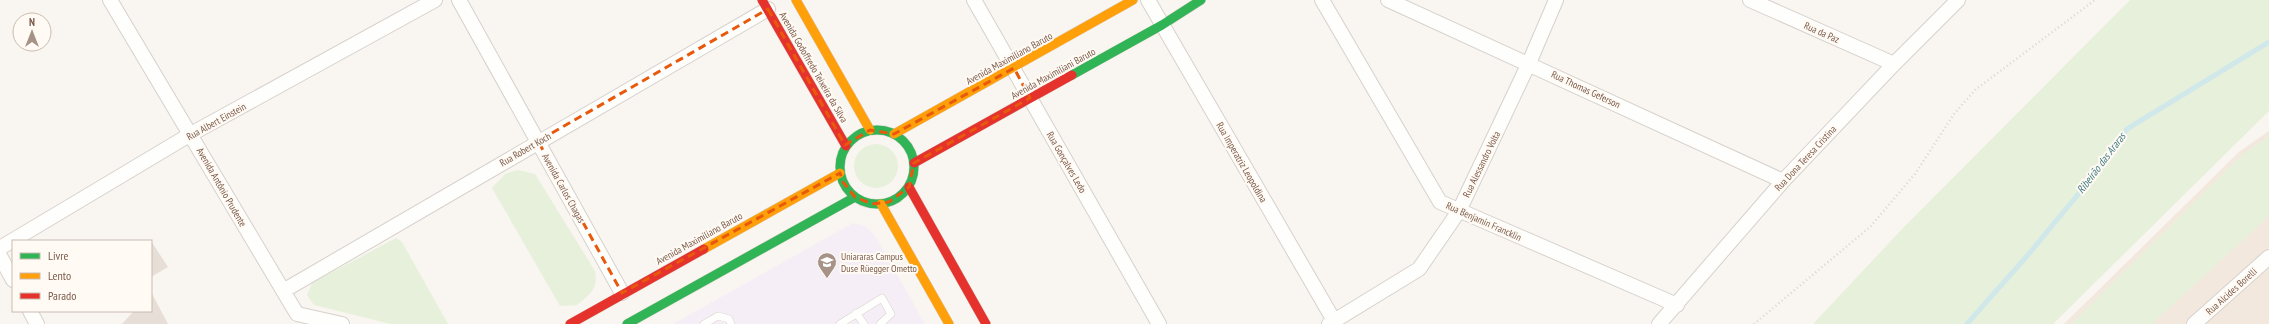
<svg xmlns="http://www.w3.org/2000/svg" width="2269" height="324" font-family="'PT Sans Narrow',sans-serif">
	<rect width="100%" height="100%" fill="#f9f5f0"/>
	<!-- residential -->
	<path fill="#f2e8de" d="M 2269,131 L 2269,324 L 2064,324 L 2239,152 Z"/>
	<!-- education -->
	<path fill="#f6eef6" d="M 853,223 L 865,226 L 874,234 L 925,324 L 673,324 Z"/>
	<!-- green -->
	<path fill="#e7f0db" d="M 2130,0 L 2269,0 L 2269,111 L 2053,324 L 1813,324 L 1903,228 Z
		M 2269,136 L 2269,216 L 2152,324 L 2071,324 L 2242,155 Z
		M854 166a22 22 0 1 1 44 0a22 22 0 1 1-44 0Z
		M 518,170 L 535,174 L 595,271 C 599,289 589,295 577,305 L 560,306 L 492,188 L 505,174 Z
		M 396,238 L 402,242 L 448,324 L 391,324 L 314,305 L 307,295 L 312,283 Z"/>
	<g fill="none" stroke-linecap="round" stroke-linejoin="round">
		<!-- stream -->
		<path stroke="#d0e8ea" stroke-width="5" d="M 1967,324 L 2027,256 L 2095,174 L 2127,129 L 2269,42"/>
	</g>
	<!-- building -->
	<path fill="#e6ded7" d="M 151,241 L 168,267 L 151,277 Z
		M 151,292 L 168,324 L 122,324 L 134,311 L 151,311 Z"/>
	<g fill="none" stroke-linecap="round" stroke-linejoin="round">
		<defs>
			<path id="lane" d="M 856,313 L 864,324
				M 704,324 L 718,316 L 729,319 L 731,324
				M 840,324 L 882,298 L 891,314 L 880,324"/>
			<path id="street" d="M 110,0 L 297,314 L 342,324
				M 459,0 L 622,293
				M 974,0 L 1159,324
				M 1148,0 L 1336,324
				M 1322,0 L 1440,202 L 1677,305
				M 1388,0 L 1783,181
				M 1750,0 L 1894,64
				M 0,248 L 191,134 L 435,0
				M 0,256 L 13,280
				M 283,291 L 768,9
				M 30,311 L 37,324
				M 1329,324 L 1419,269 L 1459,211 L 1529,63 L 1556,0
				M 1659,324 L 1783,181 L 1894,64 L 1958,0
				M 2194,324 L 2269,257"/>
			<path id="fast" d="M 1072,75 L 1162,25 L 1201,0
				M840 167a37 37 0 1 1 74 0a37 37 0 1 1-74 0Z
				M 627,324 L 855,197"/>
			<path id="slow" d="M 796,0 L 870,130
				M 894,134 L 1133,0
				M 881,204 L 949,324
				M 704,249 L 840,173"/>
			<path id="jam" d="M 762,0 L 846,146
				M 914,163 L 1072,75
				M 909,187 L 986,324
				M 570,324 L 704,249"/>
		</defs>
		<!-- lane casing -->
		<use href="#lane" stroke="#d7d1cb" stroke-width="8"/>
		<!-- street casing -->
		<use href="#street" stroke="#d7d1cb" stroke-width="16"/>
		<!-- fast casing -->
		<use href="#fast" stroke="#d9d2cb" stroke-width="10"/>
		<!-- slow casing -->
		<use href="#slow" stroke="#d9d2cb" stroke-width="10"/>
		<!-- jam casing -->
		<use href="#jam" stroke="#d9d2cb" stroke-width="10"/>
		<!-- path -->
		<path stroke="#dcd5d0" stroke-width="2.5" stroke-dasharray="1 3" stroke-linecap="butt" d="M 1754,324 L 1870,227 L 1915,174 L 1954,114 L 1975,90 L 2095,0"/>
		<!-- lane -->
		<use href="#lane" stroke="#fefefd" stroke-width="7"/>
		<!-- street -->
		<use href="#street" stroke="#fefefd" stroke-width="14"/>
		<!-- fast -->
		<use href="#fast" stroke="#30b455" stroke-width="9"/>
		<!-- slow -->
		<use href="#slow" stroke="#ff9f0a" stroke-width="9"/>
		<!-- jam -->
		<use href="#jam" stroke="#e5322d" stroke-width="9"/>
	</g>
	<!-- marked area -->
	<path fill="none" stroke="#e8590c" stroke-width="3" stroke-dasharray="8 5" stroke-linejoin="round" d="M 768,9 L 845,145 L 870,130 L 894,134 L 1014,68 L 1030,98 L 914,163 L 909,187 L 889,202 L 872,204 L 855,197 L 843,182 L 840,173 L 622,293 L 538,141 Z"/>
	<!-- icons -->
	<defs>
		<symbol id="university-pin" viewBox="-11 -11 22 30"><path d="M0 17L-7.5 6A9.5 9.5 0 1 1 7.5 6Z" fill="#a69286" stroke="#fffaf3"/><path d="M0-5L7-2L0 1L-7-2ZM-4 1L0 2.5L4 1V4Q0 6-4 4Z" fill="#fff"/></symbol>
	</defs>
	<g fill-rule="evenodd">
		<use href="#university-pin" x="816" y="251" width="22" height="30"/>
	</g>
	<g text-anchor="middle" stroke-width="4" stroke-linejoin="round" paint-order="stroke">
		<!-- street labels -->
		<g font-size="10" fill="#7a5c4d" stroke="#fffaf3">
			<text transform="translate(1822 32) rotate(24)" y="4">Rua da Paz</text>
			<text transform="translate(1009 58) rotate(-29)" y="4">Avenida Maximiliano Baruto</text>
			<text transform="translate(814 67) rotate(60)" y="4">Avenida Godoffredo Teixeira da Silva</text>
			<text transform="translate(1053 73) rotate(-29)" y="4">Avenida Maximiliani Baruto</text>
			<text transform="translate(1586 89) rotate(25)" y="4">Rua Thomas Geferson</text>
			<text transform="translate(216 121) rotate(-29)" y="4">Rua Albert Einstein</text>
			<text transform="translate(525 149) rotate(-30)" y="4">Rua Robert Koch</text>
			<text transform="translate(1805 158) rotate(-47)" y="4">Rua Dona Teresa Cristina</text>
			<text transform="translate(1067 162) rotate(60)" y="4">Rua Gonçalves Ledo</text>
			<text transform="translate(1242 162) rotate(60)" y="4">Rua Imperatriz Leopoldina</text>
			<text transform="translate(1481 164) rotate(-64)" y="4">Rua Alessandro Volta</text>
			<text transform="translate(222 187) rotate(60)" y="4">Avenida Antônio Prudente</text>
			<text transform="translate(564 188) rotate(61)" y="4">Avenida Carlos Chagas</text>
			<text transform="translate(1484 221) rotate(24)" y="4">Rua Benjamin Francklin</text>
			<text transform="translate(699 238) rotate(-29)" y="4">Avenida Maximiliano Baruto</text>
			<text transform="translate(2231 291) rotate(-42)" y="4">Rua Alcides Borelli</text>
		</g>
		<!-- poi labels -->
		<g font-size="10" fill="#7a5c4d" stroke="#fffaf3" text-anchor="start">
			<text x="841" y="260">Uniararas Campus<tspan x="841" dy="12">Duse Rüegger Ometto</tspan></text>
		</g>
		<!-- water labels -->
		<g font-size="11" font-style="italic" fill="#437c86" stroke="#fffaf3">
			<text transform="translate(2101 163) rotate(-53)" y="4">Ribeirão das Araras</text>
		</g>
	</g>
	<!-- legend -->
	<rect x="12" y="240" width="140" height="72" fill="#fffaf3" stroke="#cabbb1"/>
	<rect x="20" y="253" width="20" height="6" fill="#30b455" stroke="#cabbb1"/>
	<text x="48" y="260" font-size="12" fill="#7a5c4d">Livre</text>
	<rect x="20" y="273" width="20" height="6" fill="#ff9f0a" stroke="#cabbb1"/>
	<text x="48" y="280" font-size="12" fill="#7a5c4d">Lento</text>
	<rect x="20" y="293" width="20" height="6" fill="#e5322d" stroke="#cabbb1"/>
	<text x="48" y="300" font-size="12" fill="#7a5c4d">Parado</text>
	<!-- north arrow -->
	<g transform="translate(32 32)"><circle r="19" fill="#fffaf3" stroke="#cabbb1"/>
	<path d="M0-3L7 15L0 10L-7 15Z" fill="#a69286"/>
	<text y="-6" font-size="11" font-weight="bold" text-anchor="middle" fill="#7a5c4d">N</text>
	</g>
</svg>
